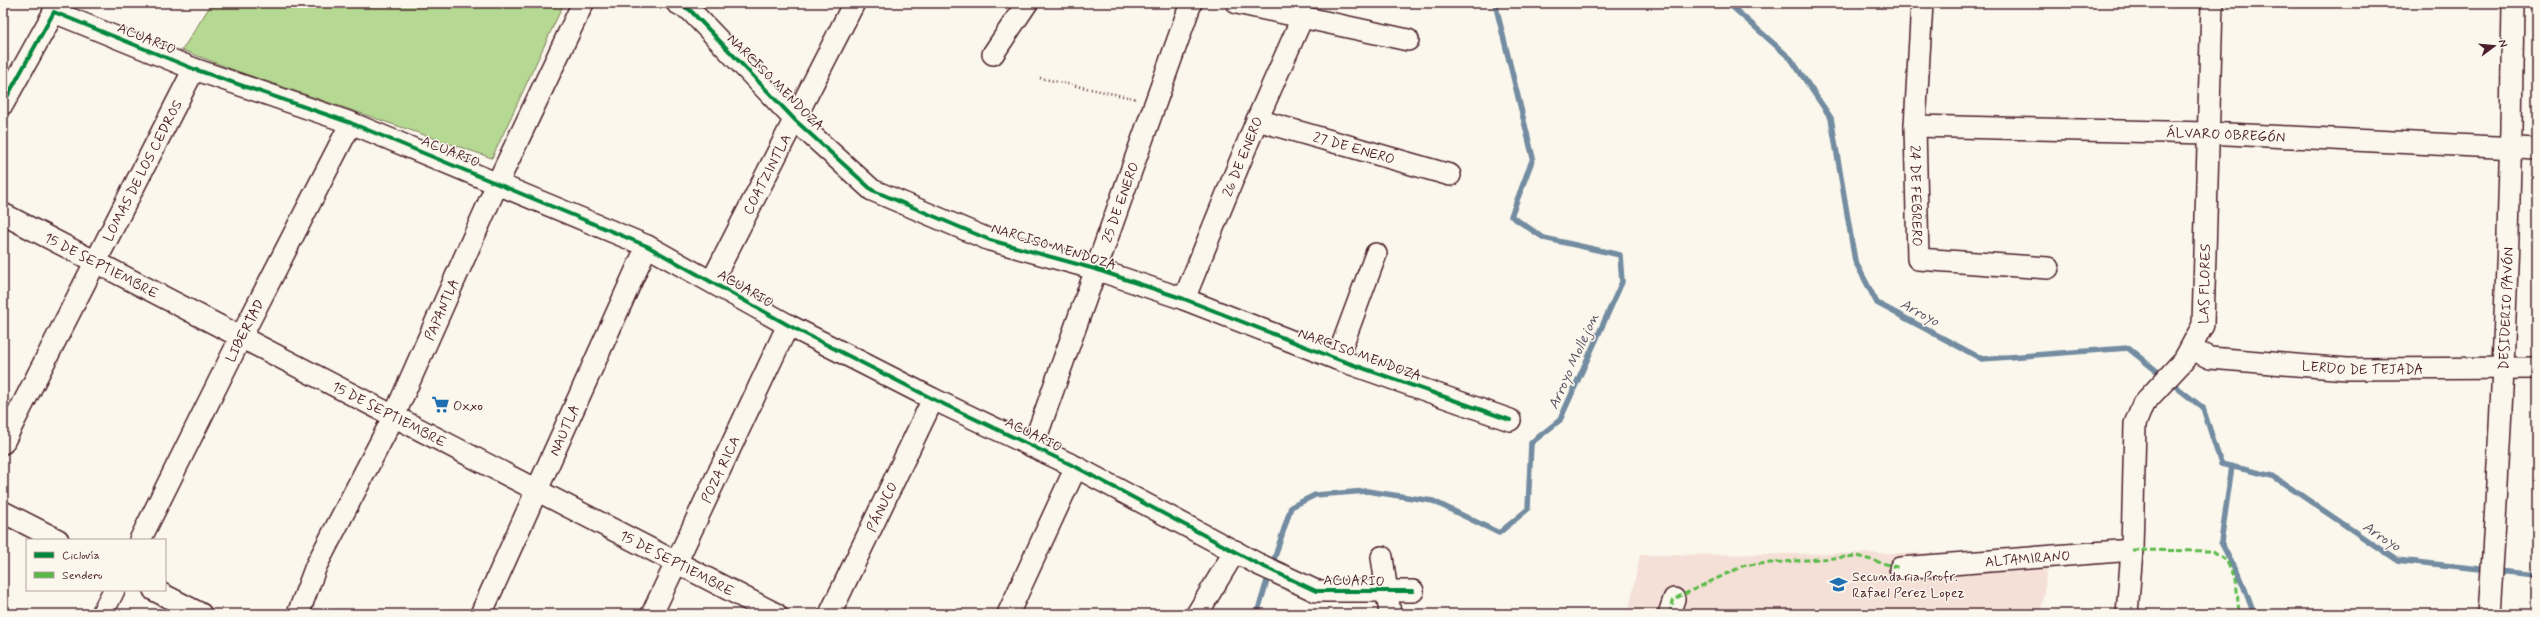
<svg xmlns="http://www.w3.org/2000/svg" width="2540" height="617" font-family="Mynerve,sans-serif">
	<rect width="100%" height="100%" fill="#fbf7ec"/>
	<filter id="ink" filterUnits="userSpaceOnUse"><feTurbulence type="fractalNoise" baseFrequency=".025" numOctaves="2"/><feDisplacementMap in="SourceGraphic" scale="8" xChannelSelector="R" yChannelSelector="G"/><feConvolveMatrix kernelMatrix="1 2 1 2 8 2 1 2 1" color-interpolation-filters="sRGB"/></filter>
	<g filter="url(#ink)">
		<!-- built -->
		<path fill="#f5e0d7" d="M 2049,552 L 2041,614 L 1628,614 L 1640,555 Z"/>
		<!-- green -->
		<path fill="#b5d892" stroke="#807c5e" d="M 212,3 L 564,3 L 492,158 L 242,73 L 182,50 Z"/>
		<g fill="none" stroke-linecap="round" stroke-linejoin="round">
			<!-- stream -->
			<path stroke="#738ca1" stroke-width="5.5" d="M 1728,3 L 1791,59 L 1831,118 L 1855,261 L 1877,303 L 1982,359 L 2128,348 L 2163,376
				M 2170,382 L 2203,408 L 2221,464 L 2273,476 L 2396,560 L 2537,575
				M 2232,466 L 2221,542 L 2244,587 L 2254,614
				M 1272,566 L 1291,507 L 1315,495 L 1367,491 L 1433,501 L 1499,533 L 1528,509 L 1531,443 L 1560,420 L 1622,282 L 1620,255 L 1544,238 L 1511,216 L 1533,158 L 1495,3
				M 1257,614 L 1269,574"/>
			<defs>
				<g id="minor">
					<path d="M 677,3 L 690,10 L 796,121 L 872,190 L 990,240 L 1095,269 L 1184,299 L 1337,359 L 1510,420"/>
					<path d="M 1237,3 L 1408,40"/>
					<path id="s1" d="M 1922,3 L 1915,126 L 1918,259 L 2048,268"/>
					<path d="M 993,54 L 1027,3"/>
					<path d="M 3,104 L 54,12 L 194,69 L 351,123 L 647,246 L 788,325 L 933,399 L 1076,467 L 1258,564 L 1316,591 L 1413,591"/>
					<path id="s2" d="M 1257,120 L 1450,175"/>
					<path id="s3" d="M 1915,126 L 2207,133 L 2537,149"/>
					<path id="s4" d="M 3,214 L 776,614"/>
					<path id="s5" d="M 712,281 L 854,3"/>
					<path id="s6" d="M 1184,299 L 1257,120 L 1303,16"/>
					<path id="s7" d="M 2191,349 L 2210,358 L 2347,369 L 2537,368"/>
					<path d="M 1337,359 L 1376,254"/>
					<path id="s8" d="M 3,443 L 194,69"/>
					<path id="s9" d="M 1033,446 L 1191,3"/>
					<path d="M 3,512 L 58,540"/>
					<path id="s10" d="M 140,540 L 241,337 L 351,123"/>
					<path d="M 1382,557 L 1390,614"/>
					<path id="s11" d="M 1900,568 L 2132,550"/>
					<path d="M 154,590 L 201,614"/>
					<path d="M 102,614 L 114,590"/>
					<path id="s12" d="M 298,614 L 316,566 L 394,416 L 498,182 L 583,3"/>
					<path id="s13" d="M 481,614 L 647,246"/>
					<path id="s14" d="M 652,614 L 788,325"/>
					<path id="s15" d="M 830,614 L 933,399"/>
					<path d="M 1008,614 L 1076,467"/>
					<path d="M 1197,614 L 1235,551"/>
					<path d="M 1669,614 L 1674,599"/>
					<path id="s16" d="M 2127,614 L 2132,550 L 2135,424 L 2143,404 L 2184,360 L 2203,325 L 2212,3"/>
					<path id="s17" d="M 2489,614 C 2503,411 2511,207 2513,3"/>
				</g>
				<path id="major" d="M 54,12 L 58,3"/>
			</defs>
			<!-- minor casing -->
			<use href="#minor" stroke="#4a1f2b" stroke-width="24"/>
			<!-- major casing -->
			<use href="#major" stroke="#4a1f2b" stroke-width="25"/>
			<!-- path -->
			<path stroke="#4a1f2b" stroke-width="2.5" stroke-dasharray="1 3" stroke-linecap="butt" d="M 1040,78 L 1137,99"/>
			<!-- minor -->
			<use href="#minor" stroke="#fbf7ec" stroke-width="21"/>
			<!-- major -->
			<use href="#major" stroke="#fbf7ec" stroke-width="22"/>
			<!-- quiet -->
			<path stroke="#58b947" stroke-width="3" stroke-dasharray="6 3" stroke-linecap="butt" d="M 2132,550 L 2213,551 L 2226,560 L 2236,579 L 2239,614
				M 1669,614 L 1674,599 L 1745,565 L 1857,556 L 1900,568"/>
			<defs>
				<path id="cycleway" d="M 677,3 L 690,10 L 796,121 L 872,190 L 990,240 L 1095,269 L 1184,299 L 1337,359 L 1510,420
					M 3,104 L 54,12 L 194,69 L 351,123 L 647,246 L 788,325 L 933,399 L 1076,467 L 1258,564 L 1316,591 L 1413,591"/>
			</defs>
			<!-- cycleway casing -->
			<use href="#cycleway" stroke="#fbf7ec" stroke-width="6"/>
			<!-- cycleway -->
			<use href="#cycleway" stroke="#00873e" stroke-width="4"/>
		</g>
	</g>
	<!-- icons -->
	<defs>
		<symbol id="supermarket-bare" viewBox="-9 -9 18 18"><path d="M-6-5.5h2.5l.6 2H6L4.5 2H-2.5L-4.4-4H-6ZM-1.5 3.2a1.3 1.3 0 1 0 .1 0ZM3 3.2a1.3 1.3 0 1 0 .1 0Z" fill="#1f6fb2" stroke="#fbf7ec" stroke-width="2.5" paint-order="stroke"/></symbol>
		<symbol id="school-bare" viewBox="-9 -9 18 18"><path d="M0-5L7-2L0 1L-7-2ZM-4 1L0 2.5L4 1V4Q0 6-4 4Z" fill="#1f6fb2" stroke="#fbf7ec" stroke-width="2.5" paint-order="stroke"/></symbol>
	</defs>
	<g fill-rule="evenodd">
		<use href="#supermarket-bare" x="428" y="392" width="25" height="25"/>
		<use href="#school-bare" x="1826" y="572" width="25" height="25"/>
	</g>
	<g text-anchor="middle" stroke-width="3" stroke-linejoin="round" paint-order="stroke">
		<!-- street labels -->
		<g font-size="14" fill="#4a1f2b" stroke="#fbf7ec">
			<text transform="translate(147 38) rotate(22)" y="5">ACUARIO</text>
			<text transform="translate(776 82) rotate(45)" y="5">NARCISO MENDOZA</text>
			<text dy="5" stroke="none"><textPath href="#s3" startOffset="311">ÁLVARO OBREGÓN</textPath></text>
			<text dy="5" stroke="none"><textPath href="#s2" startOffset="101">27 DE ENERO</textPath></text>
			<text transform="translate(451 151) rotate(22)" y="5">ACUARIO</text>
			<text dy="5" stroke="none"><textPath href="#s6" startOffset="154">26 DE ENERO</textPath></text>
			<text dy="5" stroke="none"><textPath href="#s8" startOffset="306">LOMAS DE LOS CEDROS</textPath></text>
			<text dy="5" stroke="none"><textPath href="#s5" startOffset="120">COATZINTLA</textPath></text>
			<text dy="5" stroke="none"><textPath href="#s1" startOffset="193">24 DE FEBRERO</textPath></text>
			<text dy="5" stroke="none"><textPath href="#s9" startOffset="259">25 DE ENERO</textPath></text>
			<text transform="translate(1054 246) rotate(17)" y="5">NARCISO MENDOZA</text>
			<text dy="5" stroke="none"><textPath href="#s4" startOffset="111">15 DE SEPTIEMBRE</textPath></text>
			<text dy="5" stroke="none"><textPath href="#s16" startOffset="353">LAS FLORES</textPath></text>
			<text transform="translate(746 288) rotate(30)" y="5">ACUARIO</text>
			<text dy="5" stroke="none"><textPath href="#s12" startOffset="337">PAPANTLA</textPath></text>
			<text dy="5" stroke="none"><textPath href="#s17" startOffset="306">DESIDERIO PAVÓN</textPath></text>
			<text dy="5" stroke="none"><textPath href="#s10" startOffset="234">LIBERTAD</textPath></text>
			<text transform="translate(1360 354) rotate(20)" y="5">NARCISO MENDOZA</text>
			<text dy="5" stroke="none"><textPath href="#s7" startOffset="174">LERDO DE TEJADA</textPath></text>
			<text dy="5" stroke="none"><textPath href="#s4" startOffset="435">15 DE SEPTIEMBRE</textPath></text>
			<text dy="5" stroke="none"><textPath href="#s13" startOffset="202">NAUTLA</textPath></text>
			<text transform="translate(1034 434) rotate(26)" y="5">ACUARIO</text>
			<text dy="5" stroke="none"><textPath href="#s14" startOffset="160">POZA RICA</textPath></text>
			<text dy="5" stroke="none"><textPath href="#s15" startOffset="119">PÁNUCO</textPath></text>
			<text dy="5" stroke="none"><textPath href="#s11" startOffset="128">ALTAMIRANO</textPath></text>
			<text dy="5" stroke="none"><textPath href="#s4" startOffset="759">15 DE SEPTIEMBRE</textPath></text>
			<text transform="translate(1354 580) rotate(1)" y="5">ACUARIO</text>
		</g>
		<!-- poi labels -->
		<g font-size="14" fill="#4a1f2b" stroke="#fbf7ec" text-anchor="start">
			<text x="453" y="410">Oxxo</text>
			<text x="1852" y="581">Secundaria Profr.<tspan x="1852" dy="16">Rafael Perez Lopez</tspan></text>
		</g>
		<!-- water labels -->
		<g font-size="15" font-style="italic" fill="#5e5566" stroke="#fbf7ec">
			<text transform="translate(1920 312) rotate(28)" y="5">Arroyo</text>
			<text transform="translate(1573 361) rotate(-66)" y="5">Arroyo Mollejon</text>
			<text transform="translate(2382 536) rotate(33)" y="5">Arroyo</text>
		</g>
	</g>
	<!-- margin -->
	<rect width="2540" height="617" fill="none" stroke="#fbf7ec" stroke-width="16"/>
	<rect x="8" y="8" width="2524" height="601" fill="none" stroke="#4a1f2b" stroke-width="1.5" filter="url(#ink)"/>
	<!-- legend -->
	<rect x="26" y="539" width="140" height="52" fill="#fbf7ec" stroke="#b4a19f"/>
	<rect x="34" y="552" width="20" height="6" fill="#00873e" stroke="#b4a19f"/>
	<text x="62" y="559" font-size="12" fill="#4a1f2b">Ciclovía</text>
	<rect x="34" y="572" width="20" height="6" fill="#58b947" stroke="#b4a19f"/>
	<text x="62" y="579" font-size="12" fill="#4a1f2b">Sendero</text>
	<!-- north arrow -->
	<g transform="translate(2494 46) rotate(74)" stroke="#fbf7ec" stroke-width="3" paint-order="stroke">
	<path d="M0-3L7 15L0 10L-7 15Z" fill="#4a1f2b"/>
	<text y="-6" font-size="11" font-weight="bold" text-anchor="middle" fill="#4a1f2b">N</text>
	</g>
</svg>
